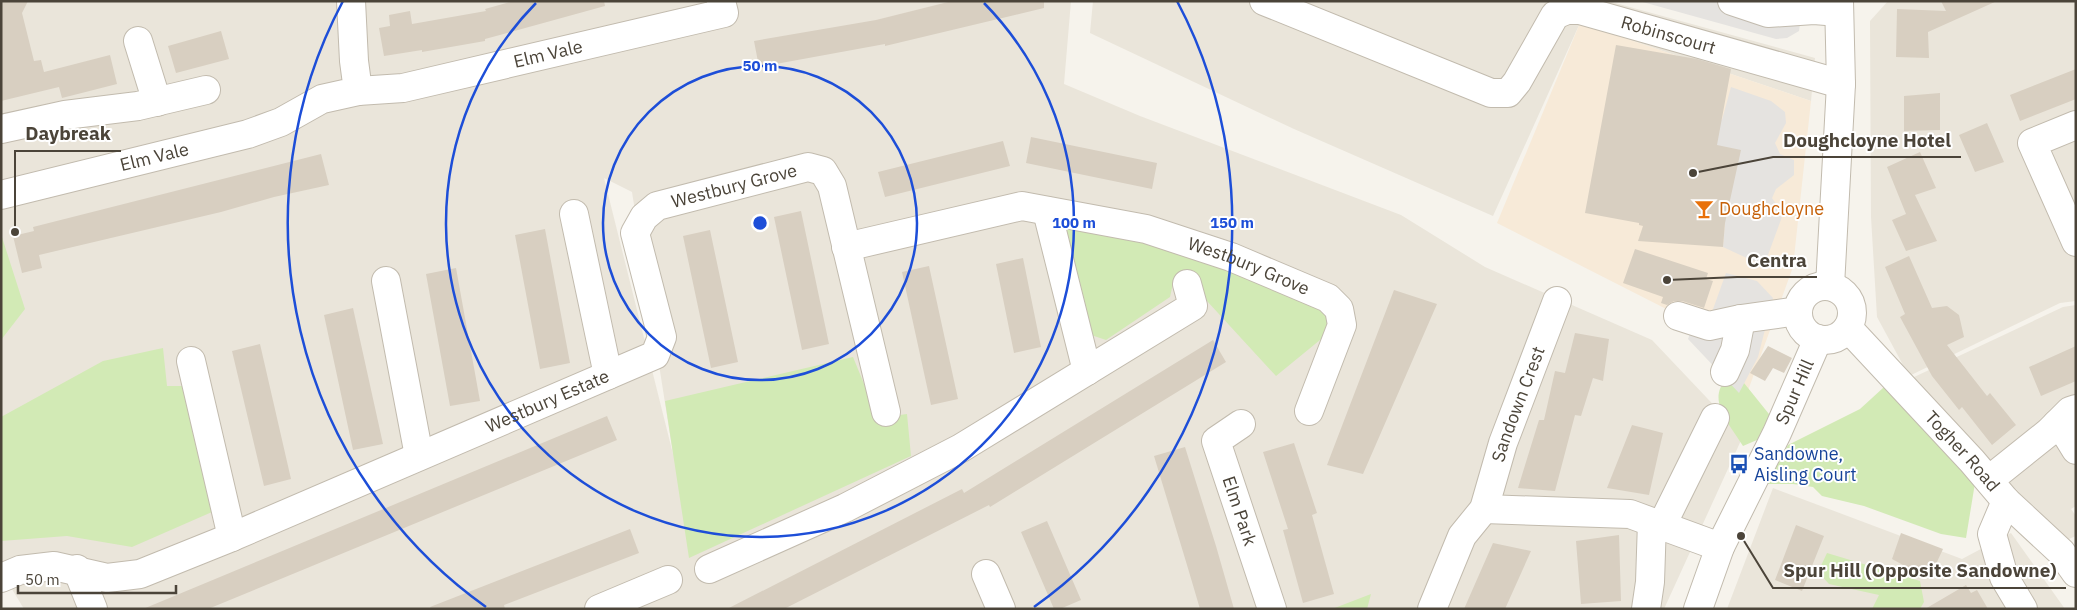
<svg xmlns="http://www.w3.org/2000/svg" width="2077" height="610" font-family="'IBM Plex Sans',sans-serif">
	<rect width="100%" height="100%" fill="#f6f3ec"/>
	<!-- residential -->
	<path fill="#eae5da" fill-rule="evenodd" d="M 1,1 L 1071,1 L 1064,84 L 1140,116 L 1401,215 L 1485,267 L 1652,340 L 1743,436 L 1664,609 L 24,609 L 1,571 ZM 604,178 L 632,192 L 673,454 Z
		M 1093,1 L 1608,1 L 1815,58 L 1811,101 L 1580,23 L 1493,216 L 1294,129 L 1090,33 Z
		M 1888,1 L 2076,1 L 2076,301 L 2060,303 L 1909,376 L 1877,317 L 1871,217 L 1870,21 Z
		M 2076,305 L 2076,506 L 2071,509 L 2076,516 L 2076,536 L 2064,541 L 1912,378 L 2063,307 Z
		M 1773,488 L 1962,559 L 2011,533 L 2065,609 L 1727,609 Z"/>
	<!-- commercial -->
	<path fill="#f7ead8" d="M 1580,23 L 1811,101 L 1793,267 L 1746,396 L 1684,318 L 1497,223 Z"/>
	<!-- green -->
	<path fill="#d2eab5" d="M 1073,223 L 1146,233 L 1325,304 L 1331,331 L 1276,376 L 1184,276 L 1174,279 L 1170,297 L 1106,340 L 1088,334 L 1065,231 Z
		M 1,234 L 25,309 L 1,340 Z
		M 163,348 L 167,386 L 184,386 L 212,512 L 132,547 L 67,536 L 1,541 L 1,417 L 103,361 Z
		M 853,357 L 878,418 L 907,414 L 911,456 L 689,558 L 665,401 Z
		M 1895,377 L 1975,483 L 1966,538 L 1941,534 L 1864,506 L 1822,496 L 1813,487 L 1793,484 L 1765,484 L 1788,445 L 1860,409 Z
		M 1726,380 L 1744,383 L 1773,419 L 1764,437 L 1743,446 C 1731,426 1706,400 1726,380 Z
		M 1827,553 L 1920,581 L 1924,602 L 1920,609 L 1872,609 L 1879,595 L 1829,584 L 1818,572 Z
		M 1371,594 L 1367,609 L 1332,609 Z"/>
	<!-- parking -->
	<path fill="#e5e3e0" d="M 1639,1 L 1803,1 L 1799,31 L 1787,38 L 1776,39 Z
		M 1731,87 L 1771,101 L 1785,112 L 1786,123 L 1775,143 L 1780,154 L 1794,160 L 1794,175 L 1776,189 L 1772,198 L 1783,214 L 1764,266 L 1723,247 L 1725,223 L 1659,133 L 1653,107 L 1722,120 Z
		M 1726,273 L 1757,281 L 1773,298 L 1758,357 L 1739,393 L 1688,339 L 1699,308 L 1712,312 Z"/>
	<!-- building -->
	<path fill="#d8cfc1" d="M 1,1 L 28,1 L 22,13 L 34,61 L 41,60 L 44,72 L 110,55 L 117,84 L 62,98 L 59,87 L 1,101 Z
		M 514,1 L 604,1 L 605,6 L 485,39 L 485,41 L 422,52 L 422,50 L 384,56 L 379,28 L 390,26 L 389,15 L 410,11 L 412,24 L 486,11 L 485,9 Z
		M 952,1 L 1044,1 L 1044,8 L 885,46 L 885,44 L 759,67 L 754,41 L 876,20 Z
		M 1941,1 L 1997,1 L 1928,32 L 1929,58 L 1896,57 L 1897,9 L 1946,11 Z
		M 221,31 L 229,59 L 176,73 L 168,46 Z
		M 1616,45 L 1697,59 L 1731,69 L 1717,145 L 1741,150 L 1725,223 L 1723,247 L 1638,241 L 1643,226 L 1639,225 L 1639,223 L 1585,213 Z
		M 2076,69 L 2076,99 L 2020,121 L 2010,95 Z
		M 1940,93 L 1940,130 L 1904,131 L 1904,96 Z
		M 1987,123 L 2004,162 L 1975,172 L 1959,135 Z
		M 1031,137 L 1157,163 L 1152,189 L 1026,163 Z
		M 1003,141 L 1010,166 L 885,197 L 878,172 Z
		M 1920,152 L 1936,188 L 1915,195 L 1937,241 L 1906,251 L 1892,220 L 1906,214 L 1887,167 Z
		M 321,154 L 329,185 L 274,197 L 221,212 L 39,255 L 42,268 L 22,273 L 13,236 L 34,231 L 33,227 Z
		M 801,211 L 829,344 L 802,350 L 774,217 Z
		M 545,229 L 570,363 L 540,369 L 515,235 Z
		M 710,230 L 738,362 L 711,368 L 683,236 Z
		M 1635,249 L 1708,273 L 1706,279 L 1713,281 L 1704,308 L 1682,301 L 1674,301 L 1667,305 L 1661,303 L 1663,297 L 1623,283 Z
		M 1909,256 L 1932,308 L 1947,306 L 1959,315 L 1964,337 L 1947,345 L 1987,396 L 1990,393 L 2016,425 L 1992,445 L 1962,407 L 1959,410 L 1932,376 L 1900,317 L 1905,314 L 1885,267 Z
		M 1023,258 L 1041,347 L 1014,353 L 996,264 Z
		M 929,266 L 958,399 L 931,405 L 902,272 Z
		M 456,268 L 480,401 L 450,406 L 426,274 Z
		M 1394,290 L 1437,304 L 1363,474 L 1327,465 Z
		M 353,308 L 383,444 L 353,450 L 324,315 Z
		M 1575,333 L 1609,339 L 1603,381 L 1593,378 L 1581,416 L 1575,415 L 1555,491 L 1518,488 L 1539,420 L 1544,420 L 1555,371 L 1565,373 Z
		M 1213,340 L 1226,362 L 990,507 L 989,505 L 784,609 L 727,609 L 962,489 L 964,493 Z
		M 260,344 L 291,479 L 264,486 L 232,351 Z
		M 1768,346 L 1792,358 L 1784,373 L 1773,368 L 1765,381 L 1750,373 Z
		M 2076,346 L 2076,381 L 2041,396 L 2029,367 Z
		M 607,416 L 617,440 L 208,609 L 143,609 Z
		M 1632,425 L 1663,433 L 1649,495 L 1607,488 Z
		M 1294,443 L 1317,513 L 1312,515 L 1334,594 L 1303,603 L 1283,530 L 1288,529 L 1263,452 Z
		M 1185,447 L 1216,546 L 1234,609 L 1200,609 L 1187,565 L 1154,456 Z
		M 1047,521 L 1081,600 L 1060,609 L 1054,609 L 1021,532 Z
		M 1796,525 L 1824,536 L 1802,591 L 1775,580 Z
		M 630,529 L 639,553 L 504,605 L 505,609 L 431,609 L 430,607 Z
		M 1901,533 L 1943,549 L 1929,579 L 1892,559 Z
		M 1619,535 L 1621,601 L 1581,604 L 1576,541 Z
		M 1493,543 L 1531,551 L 1505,609 L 1464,609 Z
		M 1966,585 L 1971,593 L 1977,590 L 1988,609 L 1925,609 Z"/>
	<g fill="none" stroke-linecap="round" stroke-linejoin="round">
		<defs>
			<g id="minor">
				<path id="s1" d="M 1264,1 L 1491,93 L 1508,93 L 1517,82 L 1555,15 L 1567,10 L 1580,10 L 1841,84"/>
				<path d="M 1732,1 L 1768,13 L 1814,10 L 1839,12"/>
				<path d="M 138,41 L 157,102"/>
				<path id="s2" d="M 358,91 L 403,88 L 724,13 L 721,1"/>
				<path d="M 2076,125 L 2032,143 L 2076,242"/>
				<path d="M 1,129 L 65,115 L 138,106 L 206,90"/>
				<path id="s3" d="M 1,195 L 248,134 L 281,122 L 322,99 L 358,91 L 354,61 L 351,1"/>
				<path d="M 1047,211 L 1087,371"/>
				<path d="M 574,214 L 608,375"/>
				<path id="s4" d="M 846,247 L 1022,206 L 1146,229 L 1231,257 L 1328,298 L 1339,309 L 1342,325 L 1309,411"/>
				<path d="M 386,281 L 419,456"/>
				<path d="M 1830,286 L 1841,84 L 1839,1"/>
				<circle cx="1825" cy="313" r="27"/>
				<path d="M 1678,316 L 1709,326 L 1741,319 L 1798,311"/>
				<path id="s5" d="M 1848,328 L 1972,461 L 2006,501 L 2061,552 L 2076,573"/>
				<path d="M 191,361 L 232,537"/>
				<path d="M 1725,372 L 1735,350 L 1741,319"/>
				<path id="s6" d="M 1241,424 L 1216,441 L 1272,609"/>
				<path d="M 2057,424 L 2068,437 L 2076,450"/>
				<path d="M 1989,480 L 2049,432 L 2070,411 L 2076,409"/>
				<path d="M 2006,501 L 1992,534 L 2004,577 L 2023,609"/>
				<path d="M 1484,509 L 1630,514 L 1720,547"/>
				<path d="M 1662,525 L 1715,418"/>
				<path d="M 77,569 L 93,609"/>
				<path d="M 709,569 L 845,508 L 961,448 L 1193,306 L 1187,284"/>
				<path d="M 986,574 L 1001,609"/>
				<path id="s7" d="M 1,578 L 20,570 L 54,566 L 107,578 L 140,574 L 232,537 L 655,355 L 662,337 L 635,233 L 644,217 L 657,206 L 808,167 L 823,171 L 832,186 L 886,412"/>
				<path d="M 599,609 L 668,580"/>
				<path id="s8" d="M 1432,609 L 1462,536 L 1484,509 L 1503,443 L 1557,301"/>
				<path d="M 1646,609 L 1650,582 L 1652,522"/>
				<path id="s9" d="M 1698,609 L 1720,547 L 1777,433 L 1818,339"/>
			</g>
		</defs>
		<!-- minor casing -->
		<use href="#minor" stroke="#c2bbae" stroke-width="30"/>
		<!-- minor -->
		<use href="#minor" stroke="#fff" stroke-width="28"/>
	</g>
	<!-- distance rings -->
	<g fill="none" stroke="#1d4ed8" stroke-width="2.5">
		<circle cx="760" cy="223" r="157"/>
		<path d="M984 3A314 314 0 1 1 536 3"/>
		<path d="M486 607A472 472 0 0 1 343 1M1177 1A472 472 0 0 1 1034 607"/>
	</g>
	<!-- icons -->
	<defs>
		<symbol id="bar-bare" viewBox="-9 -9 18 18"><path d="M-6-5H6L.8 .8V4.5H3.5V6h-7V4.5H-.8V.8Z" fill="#e8710a" stroke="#fff" stroke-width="2.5" paint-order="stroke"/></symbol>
		<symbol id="bus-bare" viewBox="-9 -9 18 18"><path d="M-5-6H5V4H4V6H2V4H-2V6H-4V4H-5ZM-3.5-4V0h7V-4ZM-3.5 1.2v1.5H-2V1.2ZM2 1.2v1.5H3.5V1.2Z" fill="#1a4fb4" stroke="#fff" stroke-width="2.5" paint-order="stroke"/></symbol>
	</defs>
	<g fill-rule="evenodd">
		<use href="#bar-bare" x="1690" y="195" width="28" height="28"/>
		<use href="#bus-bare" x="1725" y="450" width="28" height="28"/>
	</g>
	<g text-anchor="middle" stroke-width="4" stroke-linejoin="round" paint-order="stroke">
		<!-- street labels -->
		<g font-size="18" fill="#4b4439" stroke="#fff">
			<text dy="6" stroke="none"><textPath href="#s1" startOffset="471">Robinscourt</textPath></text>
			<text dy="6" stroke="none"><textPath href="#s2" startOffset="194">Elm Vale</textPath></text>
			<text dy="6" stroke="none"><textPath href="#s3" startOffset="158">Elm Vale</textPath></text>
			<text dy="6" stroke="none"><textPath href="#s7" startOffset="944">Westbury Grove</textPath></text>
			<text dy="6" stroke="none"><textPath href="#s4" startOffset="416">Westbury Grove</textPath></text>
			<text dy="6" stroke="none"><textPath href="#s9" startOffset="238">Spur Hill</textPath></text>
			<text dy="6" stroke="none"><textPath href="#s7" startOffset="585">Westbury Estate</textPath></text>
			<text dy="6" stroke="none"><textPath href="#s8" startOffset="224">Sandown Crest</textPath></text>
			<text dy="6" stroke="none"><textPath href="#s5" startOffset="168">Togher Road</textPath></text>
			<text dy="6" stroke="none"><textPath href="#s6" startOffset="104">Elm Park</textPath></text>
		</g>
		<!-- food labels -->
		<g font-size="18" fill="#c56008" stroke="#fff" text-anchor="start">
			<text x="1719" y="215">Doughcloyne</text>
		</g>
		<!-- transit labels -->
		<g font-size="18" fill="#164399" stroke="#fff" text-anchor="start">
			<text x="1754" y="460">Sandowne,<tspan x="1754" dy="21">Aisling Court</tspan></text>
		</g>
	</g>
	<circle cx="760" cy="223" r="8" fill="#1d4ed8" stroke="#fff" stroke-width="2.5"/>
	<g font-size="15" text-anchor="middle" font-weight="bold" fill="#1d4ed8" stroke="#fff" stroke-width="4" stroke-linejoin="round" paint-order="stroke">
		<text x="760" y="71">50 m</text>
		<text x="1074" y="228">100 m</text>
		<text x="1232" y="228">150 m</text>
	</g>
	<!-- callouts -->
	<path fill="none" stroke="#4b4439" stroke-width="2" d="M15 232L15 151H121M1693 173L1773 157H1961M1667 280L1737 277H1817M1741 536L1773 588H2066"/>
	<g fill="#4b4439" stroke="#fff" stroke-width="2">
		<circle cx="15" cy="232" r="5"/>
		<circle cx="1693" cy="173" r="5"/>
		<circle cx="1667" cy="280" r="5"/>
		<circle cx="1741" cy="536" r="5"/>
	</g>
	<g font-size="19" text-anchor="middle" font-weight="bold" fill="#4b4439" stroke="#fff" stroke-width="4" stroke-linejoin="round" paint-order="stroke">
		<text x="68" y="140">Daybreak</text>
		<text x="1867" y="147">Doughcloyne Hotel</text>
		<text x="1777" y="267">Centra</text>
		<text x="1920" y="577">Spur Hill (Opposite Sandowne)</text>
	</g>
	<!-- border -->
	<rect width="2077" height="610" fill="none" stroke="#4b4439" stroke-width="5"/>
	<!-- scale -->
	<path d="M18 585v8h158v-8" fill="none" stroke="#4b4439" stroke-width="2.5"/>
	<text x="25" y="585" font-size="15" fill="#4b4439" stroke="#ffffff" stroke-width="4" paint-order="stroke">50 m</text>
</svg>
